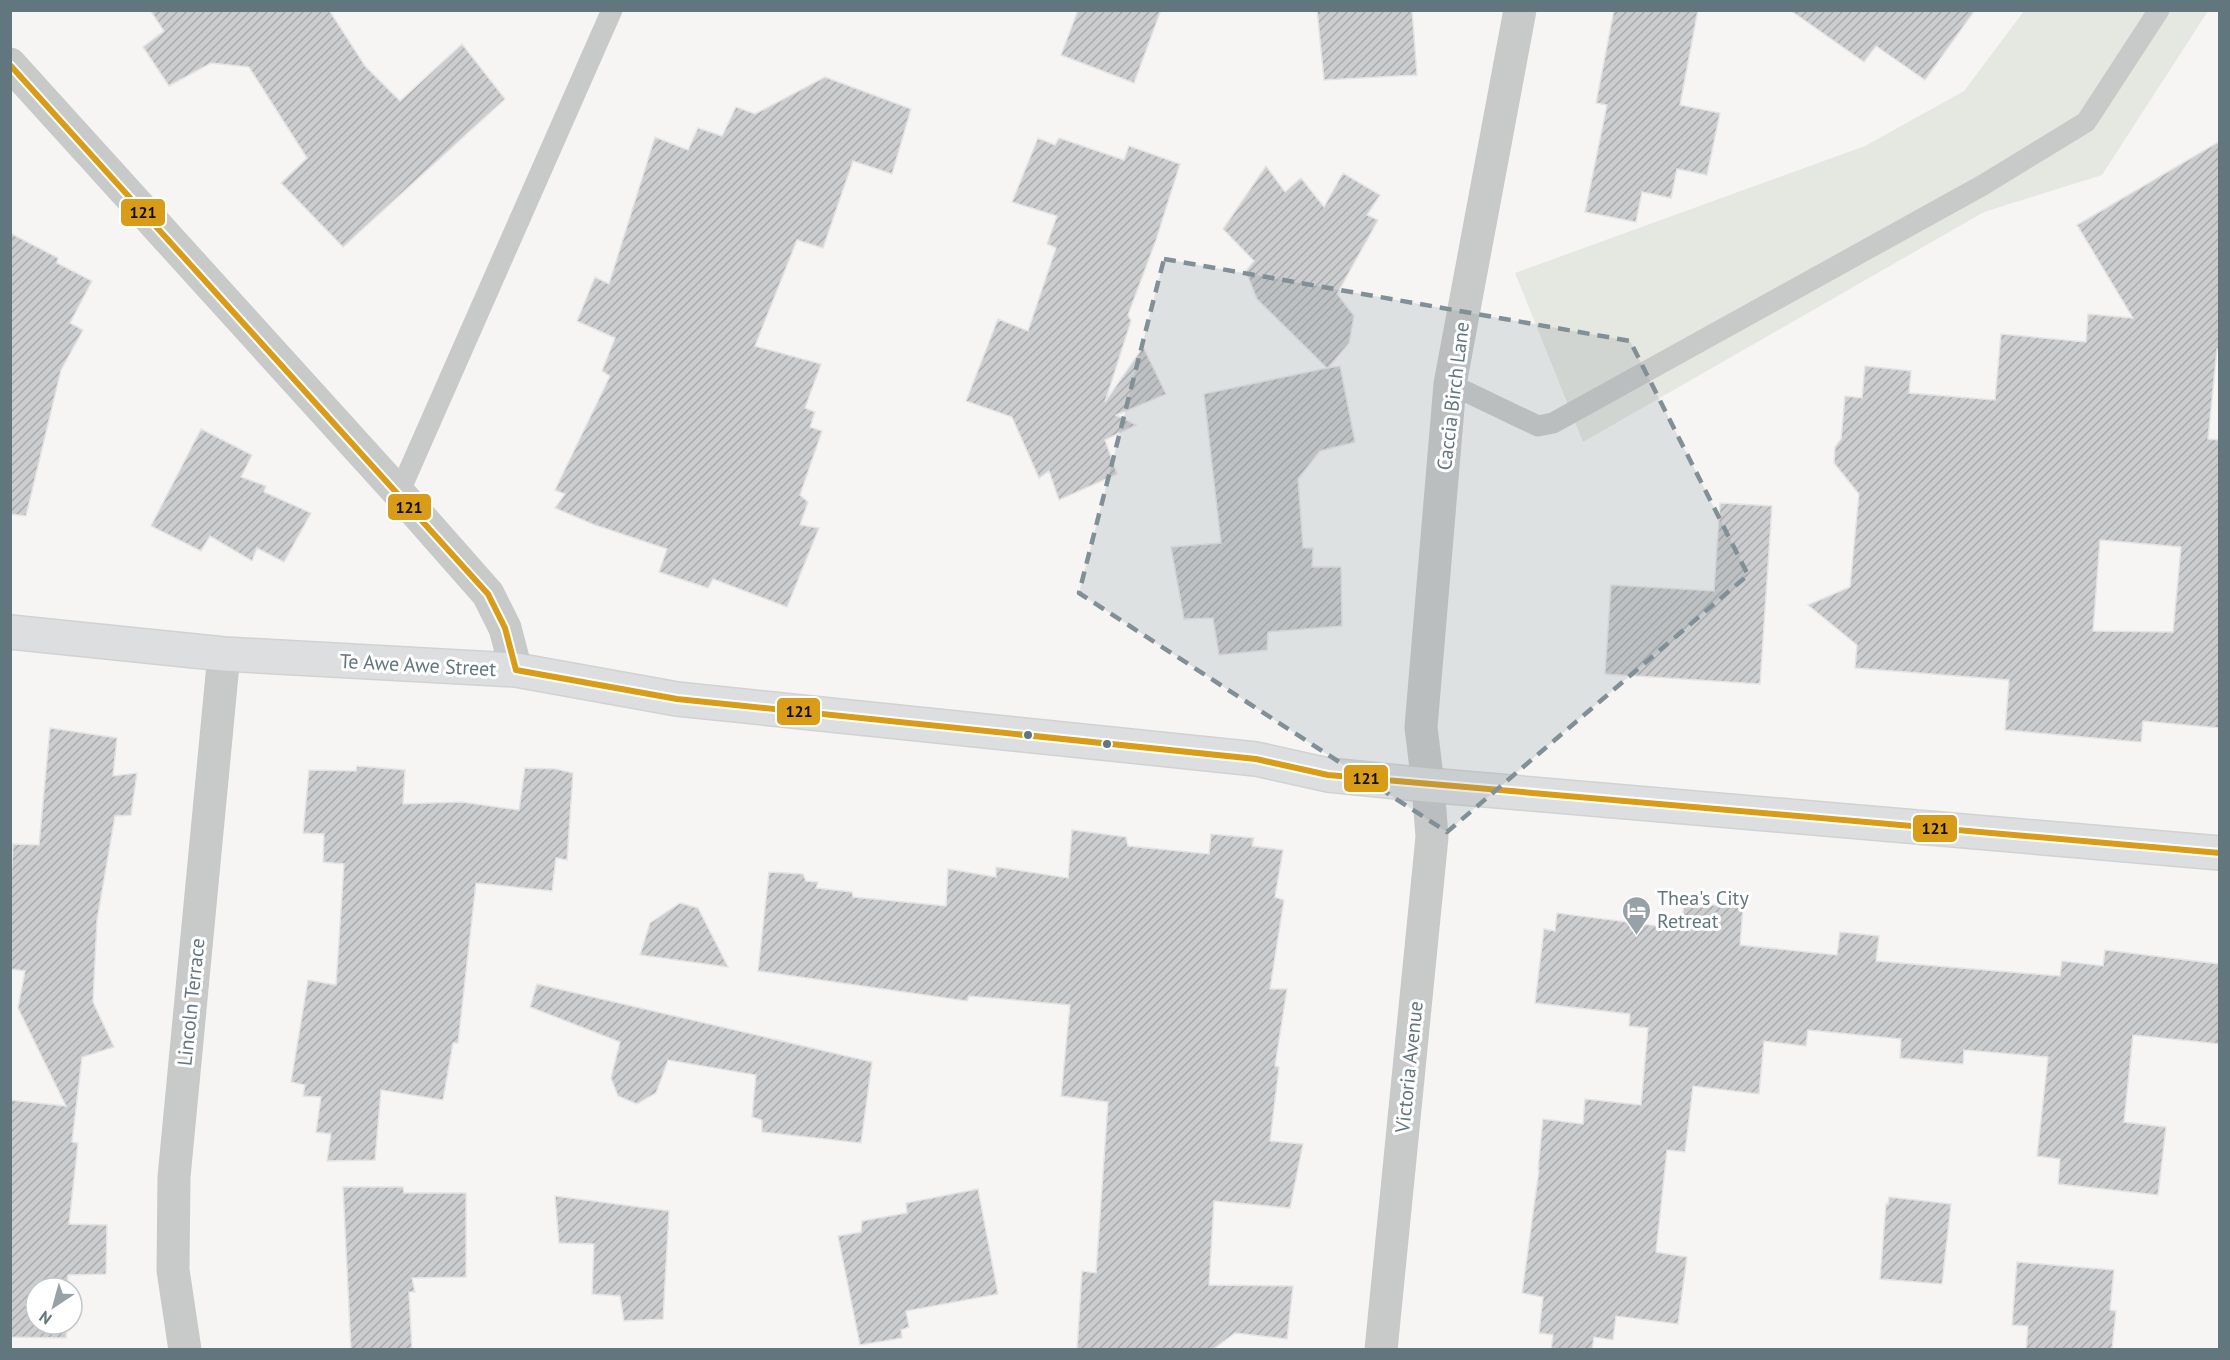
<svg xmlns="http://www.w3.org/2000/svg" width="2230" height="1360" font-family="'PT Sans',sans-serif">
	<defs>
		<pattern id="building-hatch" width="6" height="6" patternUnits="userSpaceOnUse" patternTransform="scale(1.5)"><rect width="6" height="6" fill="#cccdce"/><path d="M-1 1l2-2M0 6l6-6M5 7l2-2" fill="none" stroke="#a9abac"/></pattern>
	</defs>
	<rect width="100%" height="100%" fill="#f6f5f4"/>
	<!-- park -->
	<path fill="#e5e7e1" d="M 2024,11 L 2208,11 L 2102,175 L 1984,212 L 1583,442 L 1515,273 L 1865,146 L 1964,91 Z"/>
	<!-- building -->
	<path fill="url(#building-hatch)" stroke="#e5e4e4" stroke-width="1.5" fill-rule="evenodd" d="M 150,10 L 329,10 L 365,66 L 400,101 L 462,44 L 505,99 L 343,247 L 281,183 L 307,158 L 249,67 L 211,63 L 169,86 L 143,47 L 164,31 Z
		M 1078,10 L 1161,10 L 1134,83 L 1061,55 Z
		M 1317,10 L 1412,10 L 1417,75 L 1324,80 Z
		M 1614,10 L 1698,10 L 1680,105 L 1720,113 L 1707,175 L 1677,169 L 1671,198 L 1642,192 L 1636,222 L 1585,212 L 1607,105 L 1596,103 Z
		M 1790,10 L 1975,10 L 1925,80 L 1876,46 L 1864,62 Z
		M 825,77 L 911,109 L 892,174 L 853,161 L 823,248 L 797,240 L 755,346 L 821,364 L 805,408 L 815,412 L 810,427 L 822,431 L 800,495 L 808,502 L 800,525 L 819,528 L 787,607 L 713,579 L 708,588 L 659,572 L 667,549 L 595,525 L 555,508 L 565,494 L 555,490 L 610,376 L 602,371 L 615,338 L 577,321 L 595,277 L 609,284 L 655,137 L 688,150 L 698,128 L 722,136 L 736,107 L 755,114 Z
		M 1038,138 L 1055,145 L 1059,138 L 1124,160 L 1129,146 L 1180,164 L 1156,240 L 1128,315 L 1131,321 L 1105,402 L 1143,347 L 1166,394 L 1116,415 L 1136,425 L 1105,440 L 1117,474 L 1059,500 L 1049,471 L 1039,478 L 1012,417 L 966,401 L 998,319 L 1028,331 L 1056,248 L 1047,244 L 1057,216 L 1012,202 Z
		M 2220,141 L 2220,350 L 2217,349 L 2208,439 L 2220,440 L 2220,728 L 2143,721 L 2141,742 L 2005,730 L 2009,680 L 1855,668 L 1857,645 L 1808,605 L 1850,587 L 1859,494 L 1834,463 L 1835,447 L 1841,439 L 1845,396 L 1862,398 L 1865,366 L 1911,371 L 1909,393 L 1995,400 L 2001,334 L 2086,342 L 2088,314 L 2133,318 L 2077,225 ZM 2100,540 L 2181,547 L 2173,632 L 2093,631 Z
		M 1266,166 L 1285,192 L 1301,178 L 1324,207 L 1343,173 L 1380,195 L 1367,215 L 1378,220 L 1337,294 L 1354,316 L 1349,343 L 1328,368 L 1340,366 L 1355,442 L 1320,451 L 1298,479 L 1303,548 L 1313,548 L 1312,567 L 1341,567 L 1342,626 L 1268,632 L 1267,650 L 1219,655 L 1213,618 L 1184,619 L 1171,547 L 1221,543 L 1204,394 L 1327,368 L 1257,299 L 1246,271 L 1254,261 L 1223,229 Z
		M 10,233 L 58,258 L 57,263 L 92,281 L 70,323 L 83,330 L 61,370 L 26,516 L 10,514 Z
		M 201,429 L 252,455 L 241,477 L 266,486 L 264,492 L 311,513 L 284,562 L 257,548 L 252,561 L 210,536 L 201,551 L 151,526 Z
		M 1720,503 L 1772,506 L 1760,684 L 1605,674 L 1611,585 L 1714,591 Z
		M 50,728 L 117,738 L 113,776 L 137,773 L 131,815 L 115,816 L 97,920 L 93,1002 L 114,1047 L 82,1057 L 72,1142 L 78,1143 L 69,1224 L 107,1225 L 106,1274 L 68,1275 L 67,1288 L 36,1288 L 36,1324 L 67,1324 L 66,1338 L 10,1337 L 10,1100 L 66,1106 L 18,1008 L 25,971 L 10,969 L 10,898 L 13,844 L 39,845 Z
		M 357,766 L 405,770 L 403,804 L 461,802 L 519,810 L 525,768 L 556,769 L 573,773 L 567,860 L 556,858 L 552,891 L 476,883 L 458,1043 L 453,1043 L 443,1100 L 381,1090 L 375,1160 L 327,1161 L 331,1134 L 316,1132 L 321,1097 L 303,1096 L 305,1085 L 291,1082 L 308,980 L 336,985 L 344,864 L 323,862 L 324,834 L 303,833 L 309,770 L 356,771 Z
		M 1072,830 L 1126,837 L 1128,846 L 1209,854 L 1211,834 L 1254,838 L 1252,846 L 1283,850 L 1275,897 L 1284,900 L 1270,989 L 1287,989 L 1275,1066 L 1279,1067 L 1270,1141 L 1303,1144 L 1290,1208 L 1214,1201 L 1209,1285 L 1293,1286 L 1287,1339 L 1235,1333 L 1212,1350 L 1077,1350 L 1082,1271 L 1096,1273 L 1108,1102 L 1061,1096 L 1070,1005 L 969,996 L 967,1001 L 758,971 L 769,872 L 803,874 L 806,881 L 818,882 L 816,888 L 852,892 L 853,897 L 946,906 L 948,869 L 996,877 L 996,867 L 1068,878 Z
		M 1684,902 L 1743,908 L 1740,945 L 1837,955 L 1840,932 L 1879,936 L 1876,961 L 2060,976 L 2062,961 L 2103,966 L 2105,950 L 2220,964 L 2220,1044 L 2133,1035 L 2124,1122 L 2166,1127 L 2158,1195 L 2058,1184 L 2060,1159 L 2037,1156 L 2048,1057 L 1964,1050 L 1963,1064 L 1900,1058 L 1901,1039 L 1808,1030 L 1806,1046 L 1764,1041 L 1759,1094 L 1693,1086 L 1685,1152 L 1667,1150 L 1656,1252 L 1687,1257 L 1678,1324 L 1616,1316 L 1613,1340 L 1594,1337 L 1592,1350 L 1551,1350 L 1553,1335 L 1539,1333 L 1543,1297 L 1522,1293 L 1539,1170 L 1538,1170 L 1543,1119 L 1583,1124 L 1585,1099 L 1641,1105 L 1648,1028 L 1629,1026 L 1630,1014 L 1535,1003 L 1544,929 L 1555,931 L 1557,913 L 1681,929 Z
		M 680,903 L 698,908 L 728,967 L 640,955 L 650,923 Z
		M 537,984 L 872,1062 L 861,1143 L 762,1132 L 762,1120 L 752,1117 L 756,1075 L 668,1060 L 656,1093 L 637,1104 L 618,1096 L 611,1078 L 620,1042 L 530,1007 Z
		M 343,1187 L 403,1187 L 404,1193 L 466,1193 L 466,1277 L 412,1278 L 415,1292 L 409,1292 L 412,1350 L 351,1350 Z
		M 978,1189 L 998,1294 L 906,1311 L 909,1327 L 901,1330 L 902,1338 L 860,1345 L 838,1236 L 861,1232 L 862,1221 L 907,1213 L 906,1203 Z
		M 555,1196 L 669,1211 L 663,1319 L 624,1321 L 620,1296 L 592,1294 L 594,1244 L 559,1243 Z
		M 1889,1197 L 1951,1204 L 1942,1284 L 1880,1279 L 1886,1204 L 1888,1204 Z
		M 2017,1262 L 2114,1270 L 2110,1310 L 2116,1311 L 2112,1350 L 2026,1350 L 2028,1326 L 2012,1325 Z"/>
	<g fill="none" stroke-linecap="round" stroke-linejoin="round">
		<defs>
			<path id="secondary" d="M 10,632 L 224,654 L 516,670 L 677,699 L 1256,759 L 1328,775 L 1428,785 L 2220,853"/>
		</defs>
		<!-- secondary casing -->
		<use href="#secondary" stroke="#d1d2d2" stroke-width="36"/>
		<!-- service -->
		<path stroke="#c8caca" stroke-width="21" d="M 1450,384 L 1538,426 L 1553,423 L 1983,185 L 2086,122 L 2159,10
			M 399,493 L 612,10"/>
		<!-- minor -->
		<path stroke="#c8caca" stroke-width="33" d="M 10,64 L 399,493 L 488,594 L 505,628 L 516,670
			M 1428,785 L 1421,727 L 1450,384 L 1520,10
			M 185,1350 L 173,1270 L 174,1177 L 224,654"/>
		<!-- tertiary -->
		<path stroke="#c8caca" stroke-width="33" d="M 1381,1350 L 1432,837 L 1428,785"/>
		<!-- secondary -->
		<use href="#secondary" stroke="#dddedf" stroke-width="33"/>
		<defs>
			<path id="bus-1" d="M 10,65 L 488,594 L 505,628 L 516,670
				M 516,670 L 677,699 L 1256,759 L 1328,775 L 2220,853"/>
		</defs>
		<!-- bus-1 casing -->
		<use href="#bus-1" stroke="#fff" stroke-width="10"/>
		<!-- bus-1 -->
		<use href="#bus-1" stroke="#d99c19" stroke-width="6"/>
	</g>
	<!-- marked area -->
	<path fill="#819097" fill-opacity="0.2" stroke="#819097" stroke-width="4.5" stroke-dasharray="12 8" stroke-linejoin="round" d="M 1164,259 L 1630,341 L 1748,575 L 1447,832 L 1079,593 Z"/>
	<!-- icons -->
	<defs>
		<symbol id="hotel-pin" viewBox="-11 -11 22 30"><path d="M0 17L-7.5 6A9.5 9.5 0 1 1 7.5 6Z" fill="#96a2a7" stroke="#fff"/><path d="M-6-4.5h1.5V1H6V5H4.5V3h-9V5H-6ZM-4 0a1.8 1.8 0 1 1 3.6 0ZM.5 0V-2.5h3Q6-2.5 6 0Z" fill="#fff"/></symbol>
	</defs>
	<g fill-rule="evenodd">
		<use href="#hotel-pin" x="1620" y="894" width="33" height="45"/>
	</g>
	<!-- markers -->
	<g fill="#62767e" stroke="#fff" stroke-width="2">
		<circle cx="1028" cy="735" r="5"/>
		<circle cx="1107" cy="744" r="5"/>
	</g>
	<g text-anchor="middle" stroke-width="6" stroke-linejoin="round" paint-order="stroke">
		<!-- street labels -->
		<g font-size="20" fill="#62767e" stroke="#fff">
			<text transform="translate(1453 396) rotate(-83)" y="7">Caccia Birch Lane</text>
			<text transform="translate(418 665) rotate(3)" y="7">Te Awe Awe Street</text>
			<text transform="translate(191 1002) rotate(-84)" y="7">Lincoln Terrace</text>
			<text transform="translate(1409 1067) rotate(-84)" y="7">Victoria Avenue</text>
		</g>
		<!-- poi labels -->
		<g font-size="20" fill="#62767e" stroke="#fff" text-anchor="start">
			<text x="1657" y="905">Thea's City<tspan x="1657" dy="23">Retreat</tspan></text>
		</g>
	</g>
	<g stroke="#fff" stroke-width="2">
		<rect x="120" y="198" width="46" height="29" rx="6" fill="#d99c19"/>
		<rect x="387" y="493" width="45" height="28" rx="6" fill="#d99c19"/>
		<rect x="776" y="697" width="45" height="29" rx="6" fill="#d99c19"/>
		<rect x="1343" y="764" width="46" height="29" rx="6" fill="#d99c19"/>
		<rect x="1912" y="814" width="46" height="29" rx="6" fill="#d99c19"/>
	</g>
	<g font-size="16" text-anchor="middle" font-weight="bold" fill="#111">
		<text x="143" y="218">121</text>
		<text x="409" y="513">121</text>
		<text x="799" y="717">121</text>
		<text x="1366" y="784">121</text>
		<text x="1935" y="834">121</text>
	</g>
	<!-- border -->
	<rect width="2230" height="1360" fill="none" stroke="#62767e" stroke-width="24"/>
	<!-- north arrow -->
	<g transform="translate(54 1306) rotate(216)"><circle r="28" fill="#ffffff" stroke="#c0c8cb" stroke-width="1.5"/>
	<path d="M0-4.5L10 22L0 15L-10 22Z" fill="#96a2a7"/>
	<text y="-9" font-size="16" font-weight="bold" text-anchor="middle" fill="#62767e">N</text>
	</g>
</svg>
